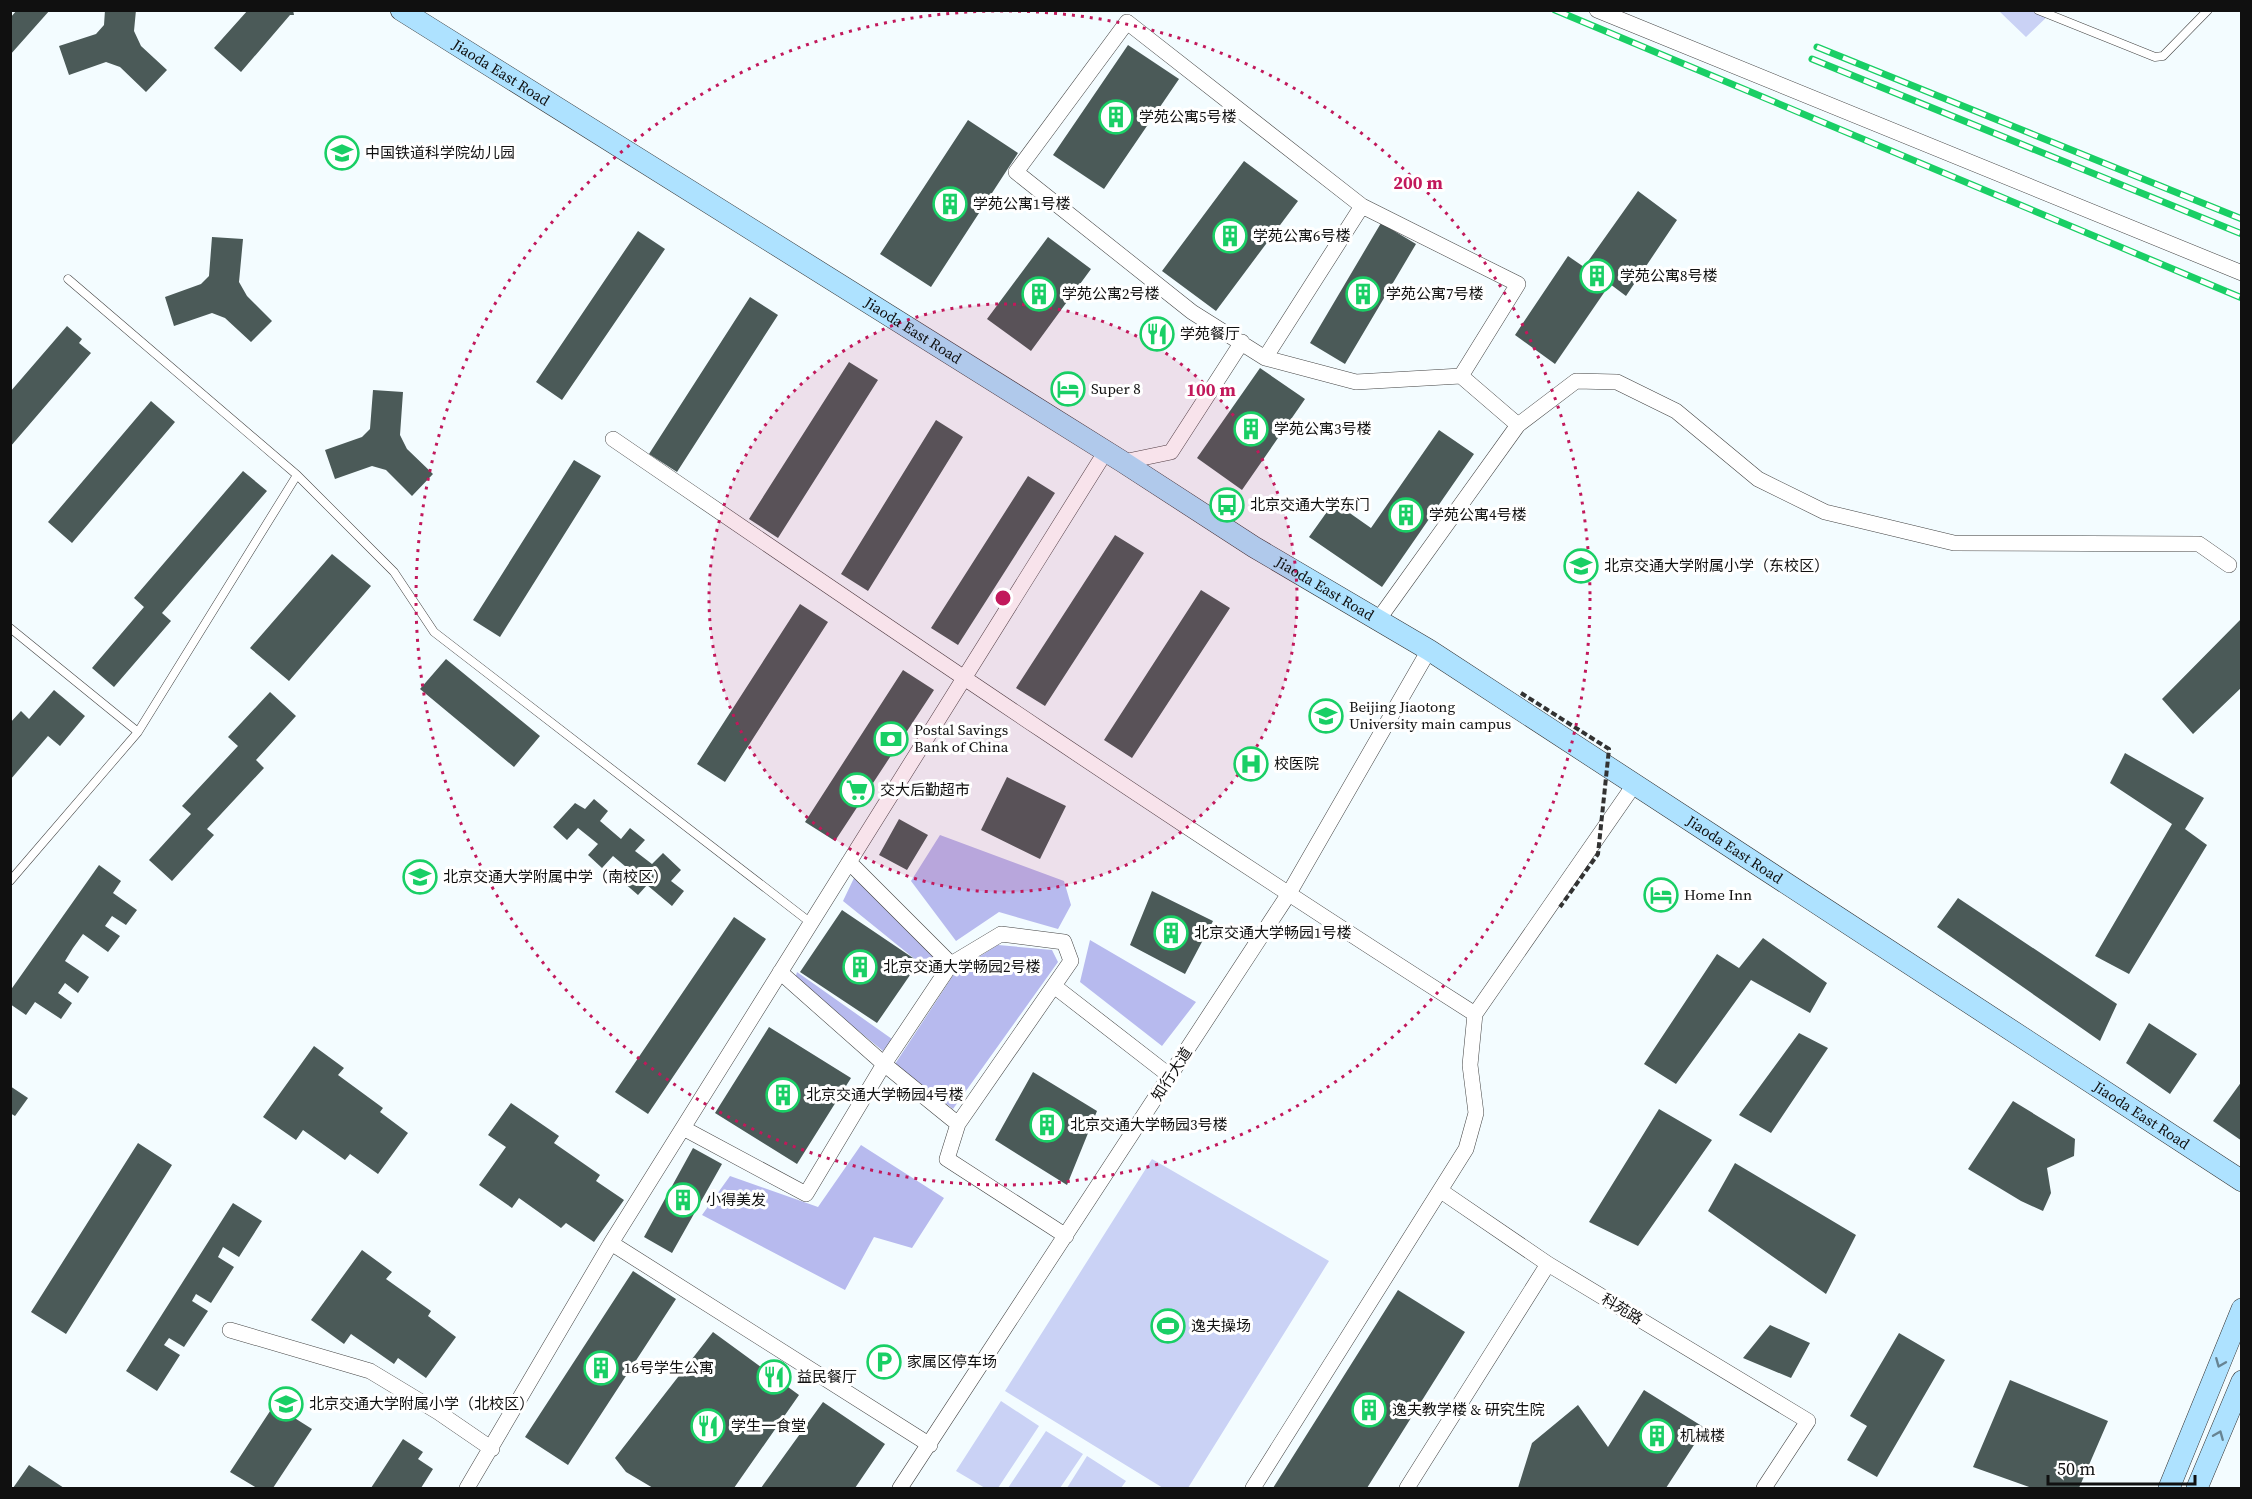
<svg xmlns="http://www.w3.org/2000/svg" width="2252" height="1499" font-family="'Source Serif 4','Noto Sans SC',serif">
	<rect width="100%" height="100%" fill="#f3fcff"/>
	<!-- green -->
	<path fill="#b7baee" d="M 940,835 L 1064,881 L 1071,905 L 1058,929 L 999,912 L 956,941 L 911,881 Z
		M 854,878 L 939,958 L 932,973 L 843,901 Z
		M 1090,940 L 1196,1002 L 1162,1046 L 1080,982 Z
		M 998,945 L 1052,950 L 1058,962 L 953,1109 L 895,1064 L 956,971 Z
		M 797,972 L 892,1039 L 883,1051 L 795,979 Z
		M 861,1145 L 944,1198 L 912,1248 L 874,1237 L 845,1290 L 702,1215 L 730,1176 L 818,1207 Z"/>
	<!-- pitch -->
	<path fill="#cad2f5" d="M 1999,11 L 2053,11 L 2026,37 Z
		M 1152,1159 L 1329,1261 L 1188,1488 L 1163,1488 L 1005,1391 Z
		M 1001,1401 L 1039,1426 L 998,1488 L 985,1488 L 956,1471 Z
		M 1046,1431 L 1083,1454 L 1060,1488 L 1008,1488 Z
		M 1087,1456 L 1126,1481 L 1121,1488 L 1067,1488 Z"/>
	<!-- building -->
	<path fill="#4b5a58" d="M 17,10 L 50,10 L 10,55 L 10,18 Z
		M 105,10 L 136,10 L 134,31 L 141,46 L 167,70 L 146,92 L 120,67 L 106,62 L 69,75 L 59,46 L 96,34 L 104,25 Z
		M 248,10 L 293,10 L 294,15 L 290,15 L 241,72 L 214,48 Z
		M 1128,45 L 1179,79 L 1104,189 L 1053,155 Z
		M 968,120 L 1018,153 L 931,287 L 880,254 Z
		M 1244,161 L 1298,201 L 1216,311 L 1162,271 Z
		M 1638,191 L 1677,220 L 1626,296 L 1610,284 L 1555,364 L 1515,335 L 1568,256 L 1584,267 Z
		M 1381,223 L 1416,244 L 1345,364 L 1310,343 Z
		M 638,231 L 665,249 L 562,400 L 536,382 Z
		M 212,237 L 243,239 L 239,282 L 247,296 L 272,321 L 251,342 L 225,318 L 212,313 L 174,326 L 165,297 L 201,284 L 209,276 Z
		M 1048,237 L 1091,269 L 1031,351 L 987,319 Z
		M 750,297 L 778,315 L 677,472 L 649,454 Z
		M 67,326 L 82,339 L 79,343 L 91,353 L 10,447 L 10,392 Z
		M 849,362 L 878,380 L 778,538 L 749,519 Z
		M 1260,368 L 1305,399 L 1242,490 L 1197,458 Z
		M 373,390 L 403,392 L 400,435 L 407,449 L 433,474 L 412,496 L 386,470 L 372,466 L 335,479 L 325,450 L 362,437 L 370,429 Z
		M 151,401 L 175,422 L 72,543 L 48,522 Z
		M 936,420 L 963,437 L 868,591 L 841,574 Z
		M 1439,430 L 1474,454 L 1382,587 L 1309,537 L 1334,502 L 1371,528 Z
		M 574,460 L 601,476 L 500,637 L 473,620 Z
		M 243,471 L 267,491 L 162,613 L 171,621 L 114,687 L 92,668 L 144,607 L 134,598 Z
		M 1028,476 L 1055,493 L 958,645 L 931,628 Z
		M 1115,535 L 1144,553 L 1045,706 L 1016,688 Z
		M 332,554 L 371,586 L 289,681 L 250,648 Z
		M 1201,590 L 1230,608 L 1132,758 L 1104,740 Z
		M 800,604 L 828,622 L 725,782 L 697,764 Z
		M 2242,618 L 2242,687 L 2193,734 L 2162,699 Z
		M 446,659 L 540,736 L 514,767 L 420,689 Z
		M 903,670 L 934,690 L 835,841 L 805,822 Z
		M 54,690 L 85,716 L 60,746 L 48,736 L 10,780 L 10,723 L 21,711 L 29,719 Z
		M 270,692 L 296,716 L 256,760 L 264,768 L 207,829 L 214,835 L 172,881 L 149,860 L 191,814 L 182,806 L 238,746 L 228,737 Z
		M 2125,753 L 2204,798 L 2185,829 L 2207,845 L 2129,974 L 2095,956 L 2172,824 L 2110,783 Z
		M 1007,777 L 1066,806 L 1040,859 L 981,830 Z
		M 594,799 L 608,811 L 600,821 L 621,839 L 630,828 L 645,840 L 635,851 L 652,864 L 663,853 L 681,870 L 671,881 L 684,891 L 672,906 L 647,885 L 638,895 L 623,882 L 632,872 L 613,856 L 602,868 L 588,855 L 598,844 L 578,828 L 567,840 L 553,827 L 575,803 L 585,809 Z
		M 899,819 L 928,835 L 907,870 L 879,855 Z
		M 99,865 L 121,881 L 113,893 L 137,910 L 126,925 L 112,916 L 105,926 L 120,936 L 108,952 L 83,934 L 73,948 L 65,961 L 89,977 L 78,993 L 65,983 L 58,993 L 72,1003 L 61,1019 L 35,1002 L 26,1015 L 10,1004 L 10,991 Z
		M 1152,891 L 1213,921 L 1185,974 L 1130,945 Z
		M 1958,898 L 2117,1004 L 2100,1041 L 1937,927 Z
		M 842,910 L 919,962 L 877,1023 L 800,972 Z
		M 734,917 L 766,939 L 648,1114 L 615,1092 Z
		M 1763,938 L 1827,983 L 1810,1013 L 1751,980 L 1676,1084 L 1644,1064 L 1717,954 L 1739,968 Z
		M 2149,1023 L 2197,1054 L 2170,1094 L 2126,1063 Z
		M 769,1027 L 851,1078 L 797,1164 L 715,1113 Z
		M 1799,1033 L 1828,1048 L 1771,1133 L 1739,1115 Z
		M 314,1046 L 344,1068 L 338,1075 L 383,1108 L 380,1112 L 408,1133 L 378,1174 L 350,1154 L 345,1160 L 303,1130 L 296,1140 L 263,1117 Z
		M 1033,1072 L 1097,1111 L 1067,1185 L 995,1140 Z
		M 2242,1081 L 2242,1141 L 2213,1121 Z
		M 10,1086 L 28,1098 L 15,1116 L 10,1113 Z
		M 2013,1101 L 2075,1139 L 2074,1156 L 2047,1168 L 2051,1193 L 2043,1211 L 2021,1201 L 1968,1169 Z
		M 511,1103 L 559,1136 L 554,1143 L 600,1175 L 596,1181 L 624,1200 L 594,1242 L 566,1223 L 561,1228 L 519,1198 L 512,1208 L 479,1185 L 506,1147 L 488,1135 Z
		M 1659,1109 L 1712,1140 L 1638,1246 L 1589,1222 Z
		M 138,1143 L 172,1165 L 66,1334 L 31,1312 Z
		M 693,1148 L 722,1164 L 672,1253 L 644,1237 Z
		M 1735,1163 L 1856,1235 L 1826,1294 L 1708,1211 Z
		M 233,1203 L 262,1221 L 239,1257 L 223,1247 L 218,1257 L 234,1267 L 211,1303 L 196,1294 L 192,1301 L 208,1311 L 184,1347 L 169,1338 L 164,1345 L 180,1355 L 157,1391 L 126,1371 Z
		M 362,1250 L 392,1272 L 386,1279 L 431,1311 L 428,1316 L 456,1337 L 426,1378 L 398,1358 L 394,1364 L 351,1334 L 344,1344 L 311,1320 Z
		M 633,1271 L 676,1299 L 568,1465 L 525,1437 Z
		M 1398,1290 L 1465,1332 L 1367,1488 L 1273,1488 Z
		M 1770,1325 L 1810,1343 L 1791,1378 L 1743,1358 Z
		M 713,1332 L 799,1395 L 734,1488 L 653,1488 L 626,1472 L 615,1458 Z
		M 1899,1333 L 1945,1360 L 1877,1477 L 1847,1460 L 1867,1426 L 1850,1416 Z
		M 2010,1380 L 2108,1421 L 2079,1488 L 2032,1488 L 1973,1467 Z
		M 1644,1390 L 1705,1428 L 1666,1488 L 1518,1488 L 1532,1443 L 1578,1405 L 1608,1447 Z
		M 823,1402 L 885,1444 L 855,1488 L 761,1488 Z
		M 274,1405 L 312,1429 L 273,1488 L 257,1488 L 230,1472 Z
		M 403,1439 L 423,1452 L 418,1459 L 433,1469 L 421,1488 L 371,1488 Z
		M 29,1465 L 64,1488 L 13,1488 Z"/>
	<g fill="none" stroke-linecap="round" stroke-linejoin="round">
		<defs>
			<path id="lane" d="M 2038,10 L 2155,57 L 2163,56 L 2208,10
				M 297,475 L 394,572 L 434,632 L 811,923
				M 10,628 L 138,732
				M 10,881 L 138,732 L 297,475 L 68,279"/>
			<path id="street" d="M 1597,10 L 2242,273
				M 1362,206 L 1265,358 L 1356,382 L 1461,376 L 1518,425
				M 1265,358 L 1192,312 L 1016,172 L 1127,22 L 1362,206 L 1518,284 L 1461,376
				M 613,439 C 898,634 1183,828 1475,1014
				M 1123,462 L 1171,452 L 1242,342
				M 1378,620 L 1518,425 L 1576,381 L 1617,382 L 1676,411 L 1758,479 L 1825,512 L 1954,543 L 2199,544 L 2229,565
				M 849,862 L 951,964 L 884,1064 L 958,1124 L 947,1159 L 1066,1236
				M 951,964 L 1001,934 L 1064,942 L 1071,961 L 958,1124
				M 1054,986 L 1170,1076
				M 683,1128 L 806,1194 L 884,1064 L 780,972
				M 1441,1191 L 1548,1264 L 1808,1421 L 1764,1488
				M 611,1243 L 930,1445
				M 230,1330 L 370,1371 L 438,1412 L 492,1449
				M 467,1488 L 611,1243 L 1106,451
				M 900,1488 L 1288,895 L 1429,650
				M 1253,1488 L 1466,1149 L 1476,1113 L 1470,1065 L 1475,1014 L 1634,785
				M 1407,1488 L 1548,1264"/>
			<g id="secondary">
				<path id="s1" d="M 401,10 L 1123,462 L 1254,547 L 1429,650 L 2242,1181"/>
				<path d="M 2169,1488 L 2242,1309"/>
				<path d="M 2197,1488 L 2242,1381"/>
			</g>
		</defs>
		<!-- lane casing -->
		<use href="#lane" stroke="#434343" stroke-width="9"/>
		<!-- street casing -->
		<use href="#street" stroke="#434343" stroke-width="16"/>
		<!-- secondary casing -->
		<use href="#secondary" stroke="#323232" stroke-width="22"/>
		<!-- lane -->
		<use href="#lane" stroke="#fff" stroke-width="8"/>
		<!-- street -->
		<use href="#street" stroke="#fff" stroke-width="15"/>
		<!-- secondary -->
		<use href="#secondary" stroke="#aee2ff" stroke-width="21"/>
		<defs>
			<path id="rail" d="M 1555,10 L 2242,298
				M 1817,47 L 2242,219
				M 1812,59 L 2242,234"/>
		</defs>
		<!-- rail casing -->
		<use href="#rail" stroke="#19cf65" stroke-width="7"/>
		<!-- rail -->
		<use href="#rail" stroke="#fff" stroke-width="4.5" stroke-dasharray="14" stroke-linecap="butt"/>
		<!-- path-bridge -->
		<path stroke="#323232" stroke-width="4" stroke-dasharray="6 3" stroke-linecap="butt" d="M 1521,693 L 1609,749 L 1598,854 L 1560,907"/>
	</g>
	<!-- one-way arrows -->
	<defs><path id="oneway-chevron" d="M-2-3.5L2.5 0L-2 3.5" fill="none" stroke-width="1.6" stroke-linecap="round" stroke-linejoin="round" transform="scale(1.5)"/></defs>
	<g stroke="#678493">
		<use href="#oneway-chevron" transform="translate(2220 1363) rotate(112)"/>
		<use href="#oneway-chevron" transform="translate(2219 1435) rotate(-68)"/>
	</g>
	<!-- distance rings -->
	<circle cx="1003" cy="598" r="294" fill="#c2185b" fill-opacity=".12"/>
	<g fill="none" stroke="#c2185b" stroke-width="3" stroke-dasharray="3 6">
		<circle cx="1003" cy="598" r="294"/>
		<circle cx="1003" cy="598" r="587"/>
	</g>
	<!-- icons -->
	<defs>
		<symbol id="building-ring" viewBox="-11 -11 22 22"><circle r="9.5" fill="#fff" stroke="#19cf65" stroke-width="1.5"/><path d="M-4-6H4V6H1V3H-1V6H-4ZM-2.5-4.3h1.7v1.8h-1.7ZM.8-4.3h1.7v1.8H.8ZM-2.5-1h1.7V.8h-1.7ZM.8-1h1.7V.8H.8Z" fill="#19cf65"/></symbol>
		<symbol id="school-ring" viewBox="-11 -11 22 22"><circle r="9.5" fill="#fff" stroke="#19cf65" stroke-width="1.5"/><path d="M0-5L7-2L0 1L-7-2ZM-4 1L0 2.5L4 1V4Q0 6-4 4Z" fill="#19cf65"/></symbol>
		<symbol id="restaurant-ring" viewBox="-11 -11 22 22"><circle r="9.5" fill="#fff" stroke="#19cf65" stroke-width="1.5"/><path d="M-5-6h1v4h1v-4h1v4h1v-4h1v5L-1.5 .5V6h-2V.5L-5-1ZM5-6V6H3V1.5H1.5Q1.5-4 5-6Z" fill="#19cf65"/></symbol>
		<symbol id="hotel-ring" viewBox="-11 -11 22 22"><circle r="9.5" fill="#fff" stroke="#19cf65" stroke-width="1.5"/><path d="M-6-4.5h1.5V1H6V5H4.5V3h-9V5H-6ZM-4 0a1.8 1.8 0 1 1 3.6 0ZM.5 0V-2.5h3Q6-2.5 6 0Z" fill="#19cf65"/></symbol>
		<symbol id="bus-ring" viewBox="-11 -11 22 22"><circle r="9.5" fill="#fff" stroke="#19cf65" stroke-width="1.5"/><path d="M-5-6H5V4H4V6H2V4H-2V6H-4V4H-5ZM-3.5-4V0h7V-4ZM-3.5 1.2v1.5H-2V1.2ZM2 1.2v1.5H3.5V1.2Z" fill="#19cf65"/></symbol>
		<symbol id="university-ring" viewBox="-11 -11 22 22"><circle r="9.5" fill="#fff" stroke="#19cf65" stroke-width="1.5"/><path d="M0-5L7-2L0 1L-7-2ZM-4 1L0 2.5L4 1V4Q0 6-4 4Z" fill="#19cf65"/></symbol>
		<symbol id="bank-ring" viewBox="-11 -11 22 22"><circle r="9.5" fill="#fff" stroke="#19cf65" stroke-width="1.5"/><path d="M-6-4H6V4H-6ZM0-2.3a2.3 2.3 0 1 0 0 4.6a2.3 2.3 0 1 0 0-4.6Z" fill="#19cf65"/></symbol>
		<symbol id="hospital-ring" viewBox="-11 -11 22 22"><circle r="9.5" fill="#fff" stroke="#19cf65" stroke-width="1.5"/><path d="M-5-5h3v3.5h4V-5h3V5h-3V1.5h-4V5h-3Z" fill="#19cf65"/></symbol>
		<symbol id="supermarket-ring" viewBox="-11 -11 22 22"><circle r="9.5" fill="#fff" stroke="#19cf65" stroke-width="1.5"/><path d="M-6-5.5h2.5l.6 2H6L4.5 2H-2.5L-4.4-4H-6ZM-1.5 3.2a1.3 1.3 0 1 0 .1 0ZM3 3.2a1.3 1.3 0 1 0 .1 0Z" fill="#19cf65"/></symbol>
		<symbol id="stadium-ring" viewBox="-11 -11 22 22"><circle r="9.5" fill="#fff" stroke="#19cf65" stroke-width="1.5"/><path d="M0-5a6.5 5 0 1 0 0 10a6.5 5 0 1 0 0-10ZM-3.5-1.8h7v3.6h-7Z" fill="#19cf65"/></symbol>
		<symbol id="parking-ring" viewBox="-11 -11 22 22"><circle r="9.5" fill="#fff" stroke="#19cf65" stroke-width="1.5"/><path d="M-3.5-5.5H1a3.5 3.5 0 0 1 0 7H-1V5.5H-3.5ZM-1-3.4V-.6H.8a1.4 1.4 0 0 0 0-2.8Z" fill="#19cf65"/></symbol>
	</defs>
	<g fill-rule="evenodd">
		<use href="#building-ring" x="1097" y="98" width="38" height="38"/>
		<use href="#school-ring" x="323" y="134" width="38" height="38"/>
		<use href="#building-ring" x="931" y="185" width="38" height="38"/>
		<use href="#building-ring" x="1211" y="217" width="38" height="38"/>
		<use href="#building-ring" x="1578" y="257" width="38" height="38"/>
		<use href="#building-ring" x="1020" y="275" width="38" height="38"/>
		<use href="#building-ring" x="1344" y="275" width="38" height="38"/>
		<use href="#restaurant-ring" x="1138" y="315" width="38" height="38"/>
		<use href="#hotel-ring" x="1049" y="370" width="38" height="38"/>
		<use href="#building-ring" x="1232" y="410" width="38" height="38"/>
		<use href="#bus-ring" x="1208" y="486" width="38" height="38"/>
		<use href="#building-ring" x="1387" y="496" width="38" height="38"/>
		<use href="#school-ring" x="1562" y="547" width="38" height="38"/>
		<use href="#university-ring" x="1307" y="697" width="38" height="38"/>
		<use href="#bank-ring" x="872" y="720" width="38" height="38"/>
		<use href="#hospital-ring" x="1232" y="745" width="38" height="38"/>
		<use href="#supermarket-ring" x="838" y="771" width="38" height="38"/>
		<use href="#school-ring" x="401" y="858" width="38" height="38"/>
		<use href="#hotel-ring" x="1642" y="876" width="38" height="38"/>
		<use href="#building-ring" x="1152" y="914" width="38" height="38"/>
		<use href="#building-ring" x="841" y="948" width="38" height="38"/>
		<use href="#building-ring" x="764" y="1076" width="38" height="38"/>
		<use href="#building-ring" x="1028" y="1106" width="38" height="38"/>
		<use href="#building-ring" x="664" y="1181" width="38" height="38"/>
		<use href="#stadium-ring" x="1149" y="1307" width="38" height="38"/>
		<use href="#parking-ring" x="865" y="1343" width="38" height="38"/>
		<use href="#building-ring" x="582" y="1349" width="38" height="38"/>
		<use href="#restaurant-ring" x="755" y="1358" width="38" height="38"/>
		<use href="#school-ring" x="267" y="1385" width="38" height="38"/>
		<use href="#building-ring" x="1350" y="1391" width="38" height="38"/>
		<use href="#restaurant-ring" x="689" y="1407" width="38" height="38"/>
		<use href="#building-ring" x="1638" y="1417" width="38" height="38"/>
	</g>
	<g text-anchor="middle" stroke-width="6" stroke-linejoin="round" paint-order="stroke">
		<!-- street labels -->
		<g font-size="15" fill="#101010" stroke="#fff">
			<text dy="5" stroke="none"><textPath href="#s1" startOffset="118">Jiaoda East Road</textPath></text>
			<text dy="5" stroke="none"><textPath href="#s1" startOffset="604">Jiaoda East Road</textPath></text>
			<text dy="5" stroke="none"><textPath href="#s1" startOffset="1090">Jiaoda East Road</textPath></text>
			<text dy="5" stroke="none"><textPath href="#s1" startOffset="1576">Jiaoda East Road</textPath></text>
			<text transform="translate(1172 1074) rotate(-57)" y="5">知行大道</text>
			<text dy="5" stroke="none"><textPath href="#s1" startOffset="2062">Jiaoda East Road</textPath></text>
			<text transform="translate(1622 1309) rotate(31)" y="5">科苑路</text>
		</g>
		<!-- poi labels -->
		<g font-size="15" fill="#101010" stroke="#fff" text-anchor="start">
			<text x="1139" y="122">学苑公寓5号楼</text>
			<text x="365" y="158">中国铁道科学院幼儿园</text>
			<text x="973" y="209">学苑公寓1号楼</text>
			<text x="1253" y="241">学苑公寓6号楼</text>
			<text x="1620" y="281">学苑公寓8号楼</text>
			<text x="1062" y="299">学苑公寓2号楼</text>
			<text x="1386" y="299">学苑公寓7号楼</text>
			<text x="1180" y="339">学苑餐厅</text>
			<text x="1091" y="394">Super 8</text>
			<text x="1274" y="434">学苑公寓3号楼</text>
			<text x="1250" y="510">北京交通大学东门</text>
			<text x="1429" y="520">学苑公寓4号楼</text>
			<text x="1604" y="571">北京交通大学附属小学（东校区）</text>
			<text x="1349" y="712">Beijing Jiaotong<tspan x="1349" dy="17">University main campus</tspan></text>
			<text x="914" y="735">Postal Savings<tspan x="914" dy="17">Bank of China</tspan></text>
			<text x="1274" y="769">校医院</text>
			<text x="880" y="795">交大后勤超市</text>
			<text x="443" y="882">北京交通大学附属中学（南校区）</text>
			<text x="1684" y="900">Home Inn</text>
			<text x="1194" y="938">北京交通大学畅园1号楼</text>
			<text x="883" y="972">北京交通大学畅园2号楼</text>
			<text x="806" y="1100">北京交通大学畅园4号楼</text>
			<text x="1070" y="1130">北京交通大学畅园3号楼</text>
			<text x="706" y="1205">小得美发</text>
			<text x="1191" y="1331">逸夫操场</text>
			<text x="907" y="1367">家属区停车场</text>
			<text x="624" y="1373">16号学生公寓</text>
			<text x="797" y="1382">益民餐厅</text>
			<text x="309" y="1409">北京交通大学附属小学（北校区）</text>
			<text x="1392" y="1415">逸夫教学楼 &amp; 研究生院</text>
			<text x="731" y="1431">学生一食堂</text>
			<text x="1680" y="1441">机械楼</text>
		</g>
	</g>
	<circle cx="1003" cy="598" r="9" fill="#c2185b" stroke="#fff" stroke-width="3"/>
	<g font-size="18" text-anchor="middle" font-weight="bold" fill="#c2185b" stroke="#fff" stroke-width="6" stroke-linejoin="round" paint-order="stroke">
		<text x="1418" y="189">200 m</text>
		<text x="1211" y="396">100 m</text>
	</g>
	<!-- border -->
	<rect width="2252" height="1499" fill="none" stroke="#101010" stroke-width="24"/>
	<!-- scale -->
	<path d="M2048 1475v9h147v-9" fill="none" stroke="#101010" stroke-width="3"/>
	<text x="2057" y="1475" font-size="18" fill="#101010" stroke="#ffffff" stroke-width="4.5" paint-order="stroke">50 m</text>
</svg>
